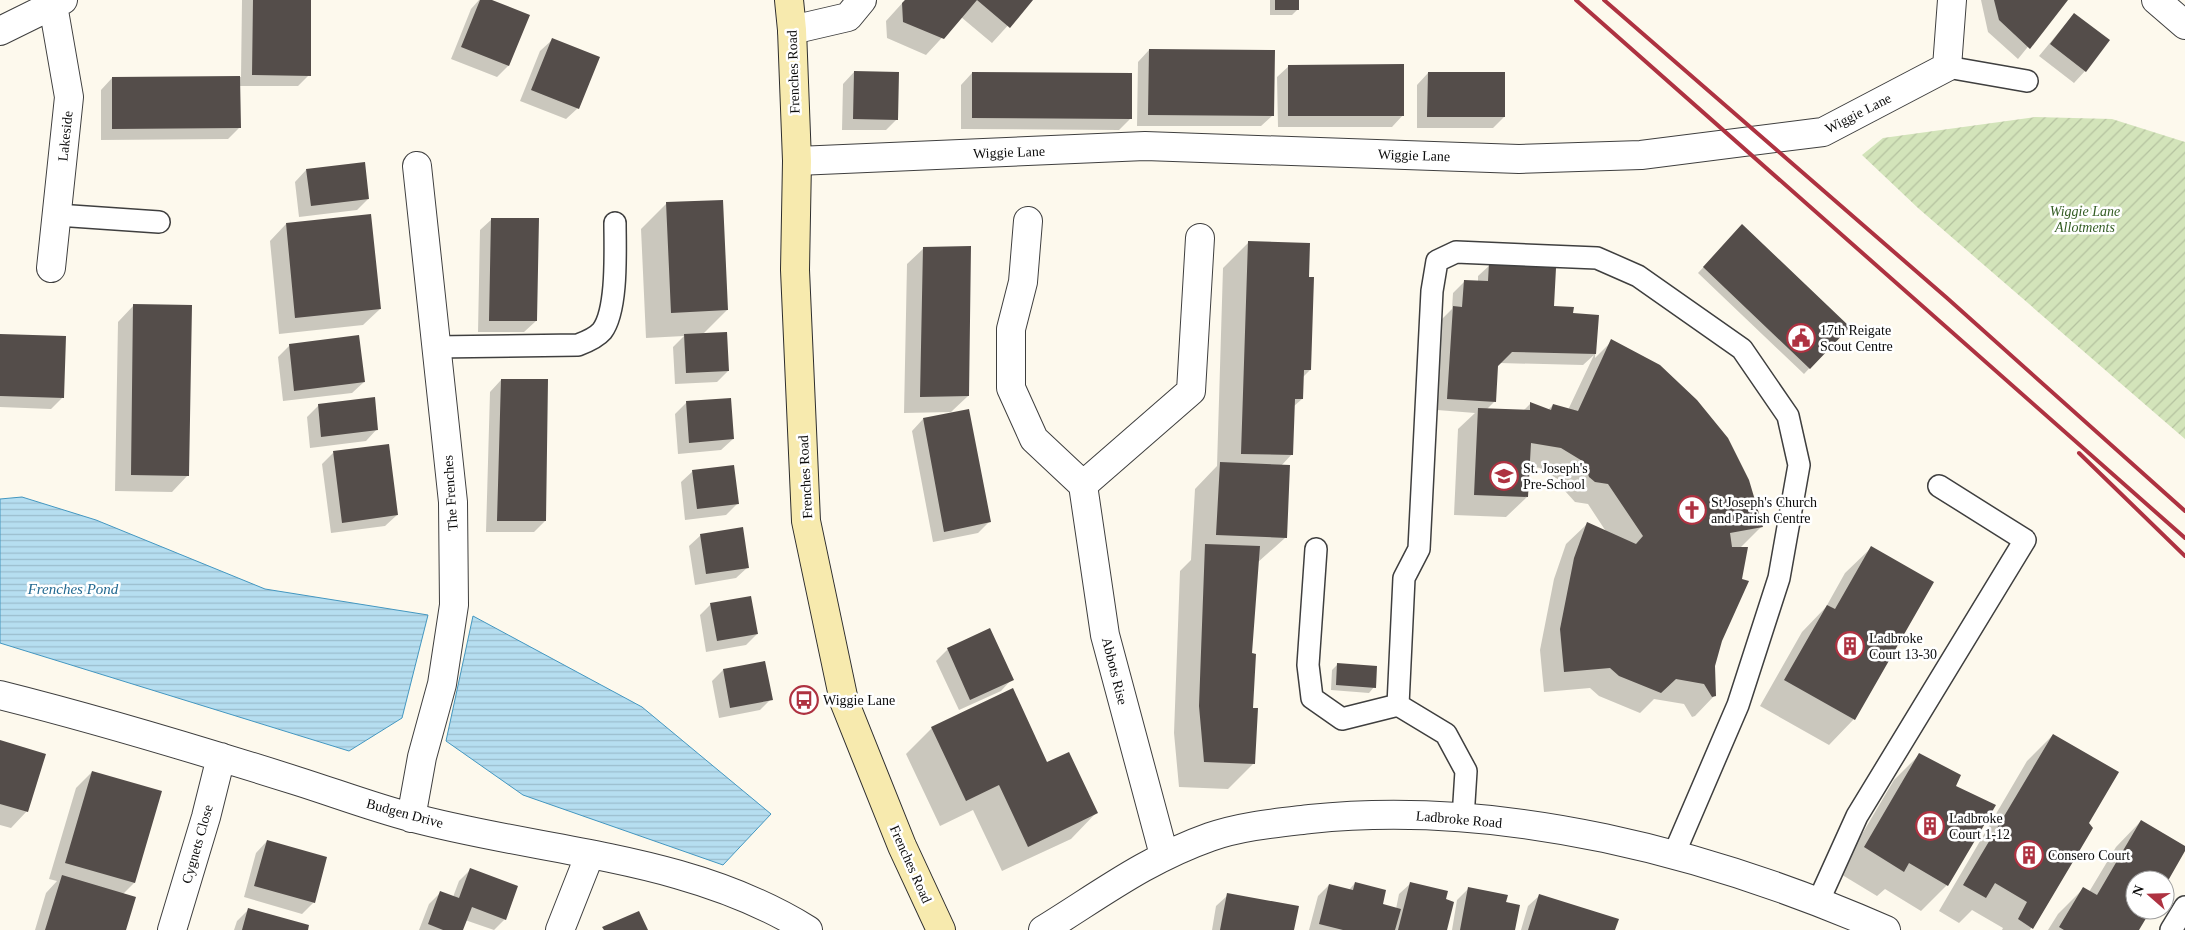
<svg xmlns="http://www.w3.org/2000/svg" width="2185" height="930" font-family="Georgia,serif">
	<defs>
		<pattern id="garden-furrows" width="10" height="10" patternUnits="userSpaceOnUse" patternTransform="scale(1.25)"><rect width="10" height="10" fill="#d3e4ba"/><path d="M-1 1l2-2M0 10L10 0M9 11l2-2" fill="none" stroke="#b4c29f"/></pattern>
		<pattern id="water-rules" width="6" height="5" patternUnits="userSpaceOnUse" patternTransform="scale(1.25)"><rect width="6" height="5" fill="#b6def0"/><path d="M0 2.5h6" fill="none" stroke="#9bbdcd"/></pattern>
	</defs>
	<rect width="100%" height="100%" fill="#fdf9ed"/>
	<!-- garden -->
	<path fill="url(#garden-furrows)" d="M 2035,117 L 2112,119 L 2185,142 L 2185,439 L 1918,208 L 1862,155 L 1883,138 Z"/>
	<!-- water -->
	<path fill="url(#water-rules)" stroke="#4497c0" d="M 22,497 L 96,520 L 265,589 L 428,615 L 402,718 L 349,751 L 0,643 L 0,499 Z
		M 473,616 L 642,707 L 771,814 L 723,865 L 523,795 L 446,741 Z"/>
	<!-- shadow -->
	<path fill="#0003" fill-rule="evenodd" d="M 242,0 L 310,0 L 309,75 L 298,86 L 239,86 L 239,128 L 228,139 L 101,140 L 101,90 L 112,78 L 241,77 Z
		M 479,0 L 489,0 L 528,16 L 508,66 L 497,77 L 451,59 L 471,9 Z
		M 905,0 L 1031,0 L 992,43 L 961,17 L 926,55 L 887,38 L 886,21 Z
		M 1270,0 L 1298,0 L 1298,9 L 1292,15 L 1270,15 Z
		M 1981,0 L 2066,0 L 2018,59 L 1988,32 Z
		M 2074,14 L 2085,71 L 2074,83 L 2039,56 Z
		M 552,40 L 578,108 L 566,119 L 520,101 L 540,51 Z
		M 1149,50 L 1273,115 L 1261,126 L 1137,126 L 1138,62 Z
		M 1289,66 L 1403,115 L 1392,127 L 1278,127 L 1277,77 Z
		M 854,72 L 897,119 L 886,130 L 842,130 L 843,84 Z
		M 972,73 L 1131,118 L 1119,130 L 961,129 L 961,85 Z
		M 1428,73 L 1504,117 L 1493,128 L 1417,128 L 1417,85 Z
		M 306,170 L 368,199 L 357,210 L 299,217 L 295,182 Z
		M 667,203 L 727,310 L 702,335 L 728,371 L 717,382 L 675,384 L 673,347 L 684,336 L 646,338 L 641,229 Z
		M 492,219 L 536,321 L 524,332 L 478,332 L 480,230 Z
		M 286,224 L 380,309 L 363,325 L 279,334 L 270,241 Z
		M 1742,226 L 1848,327 L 1804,374 L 1698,273 Z
		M 1249,242 L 1310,370 L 1303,377 L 1302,399 L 1293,407 L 1292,454 L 1281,466 L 1285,538 L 1257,563 L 1251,654 L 1254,763 L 1228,789 L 1179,787 L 1174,733 L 1180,571 L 1191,560 L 1195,489 L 1217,466 L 1223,268 Z
		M 924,248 L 968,396 L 951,412 L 904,413 L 907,264 Z
		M 1490,265 L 1553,307 L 1572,315 L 1597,316 L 1595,358 L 1612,341 L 1761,527 L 1740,548 L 1713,666 L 1715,695 L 1695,716 L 1692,717 L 1684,704 L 1654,699 L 1640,713 L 1599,696 L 1590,688 L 1544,692 L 1540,650 L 1554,579 L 1566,544 L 1587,524 L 1607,533 L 1588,504 L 1575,502 L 1565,491 L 1564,483 L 1540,468 L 1529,466 L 1527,497 L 1506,517 L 1454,515 L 1458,429 L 1475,413 L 1437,410 L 1442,319 L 1452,309 L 1453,293 L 1465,281 L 1478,282 L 1478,276 ZM 1594,355 L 1568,410 L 1553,405 L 1548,410 L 1530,404 L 1523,411 L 1487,409 L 1494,402 L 1497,366 L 1500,363 L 1583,365 Z
		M 134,305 L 188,475 L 172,492 L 115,491 L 118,322 Z
		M 0,335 L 62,398 L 51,409 L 0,407 Z
		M 290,345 L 364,382 L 352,393 L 283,401 L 278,357 Z
		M 501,380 L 545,521 L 534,532 L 486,532 L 490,392 Z
		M 730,399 L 733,439 L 721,450 L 678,454 L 675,414 L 686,403 Z
		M 319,405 L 377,429 L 366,441 L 310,448 L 307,417 Z
		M 923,419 L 989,522 L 978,533 L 933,542 L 912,431 Z
		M 333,453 L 397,515 L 385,526 L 331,533 L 322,464 Z
		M 693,471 L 738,503 L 726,515 L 685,520 L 681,482 Z
		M 701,535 L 748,567 L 736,578 L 695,585 L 689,546 Z
		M 1871,548 L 1854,719 L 1829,745 L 1760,706 L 1802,632 L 1826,607 L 1845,573 Z
		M 711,604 L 757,634 L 746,645 L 706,652 L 700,615 Z
		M 948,649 L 1012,679 L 1001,691 L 959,710 L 936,661 Z
		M 1338,664 L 1374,687 L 1369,693 L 1331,690 L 1332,670 Z
		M 723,670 L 771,699 L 760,710 L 719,718 L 712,681 Z
		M 932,728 L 1046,764 L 1096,813 L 1071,839 L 1002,871 L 973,810 L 940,826 L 906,754 Z
		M 2053,735 L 2087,823 L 2030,930 L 2002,930 L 2003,928 L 1972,910 L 1959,923 L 1939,911 L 2027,761 Z
		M 0,741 L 27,811 L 11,828 L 0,825 Z
		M 1920,754 L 1954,787 L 1947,885 L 1921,911 L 1885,889 L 1877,896 L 1839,873 L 1894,780 Z
		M 92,772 L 160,792 L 134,883 L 123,894 L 125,930 L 35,930 L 46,893 L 57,881 L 49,879 L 76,788 Z
		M 2141,821 L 2185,849 L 2165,883 L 2165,880 L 2135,880 L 2135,910 L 2149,910 L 2138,930 L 2048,930 L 2058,914 L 2083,889 L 2089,892 L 2116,847 Z
		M 267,841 L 314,902 L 302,914 L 244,897 L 256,853 Z
		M 470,870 L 505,919 L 494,930 L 465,920 L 462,930 L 419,930 L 429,904 L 440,893 L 453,897 L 459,881 Z
		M 1355,883 L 1381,905 L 1396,909 L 1399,894 L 1411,883 L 1444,900 L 1446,930 L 1309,930 L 1318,896 L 1329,885 L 1349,890 Z
		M 1469,888 L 1514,930 L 1452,930 L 1457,900 Z
		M 1228,895 L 1293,930 L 1212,930 L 1216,906 Z
		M 1540,895 L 1614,930 L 1521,930 L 1528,906 Z
		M 248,910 L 307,930 L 234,930 L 237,921 Z"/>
	<!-- building -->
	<path fill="#544d4a" d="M 253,0 L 311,0 L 311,76 L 252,75 Z
		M 480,0 L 492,0 L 530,15 L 509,66 L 461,47 Z
		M 905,0 L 977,0 L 944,39 L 903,22 L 902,3 Z
		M 977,0 L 1033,0 L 1010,28 Z
		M 1275,0 L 1299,0 L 1299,10 L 1275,10 Z
		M 1994,0 L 2068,0 L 2030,49 L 1999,20 Z
		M 2074,13 L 2110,40 L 2086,72 L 2050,44 Z
		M 552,38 L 600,57 L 579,109 L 531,90 Z
		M 1149,49 L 1275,50 L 1274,116 L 1148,115 Z
		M 1404,64 L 1404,116 L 1288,116 L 1288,65 Z
		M 854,71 L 899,72 L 898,120 L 853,119 Z
		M 972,72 L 1132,73 L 1132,119 L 972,118 Z
		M 1428,72 L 1505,72 L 1505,117 L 1427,117 Z
		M 240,76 L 241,128 L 112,129 L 112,77 Z
		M 365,162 L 369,199 L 311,206 L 306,169 Z
		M 723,200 L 728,310 L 671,313 L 666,202 Z
		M 371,214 L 381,309 L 295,318 L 286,223 Z
		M 491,218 L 539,218 L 537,321 L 489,321 Z
		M 1742,224 L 1850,327 L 1810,369 L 1703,267 Z
		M 1248,241 L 1310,243 L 1309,277 L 1314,277 L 1311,370 L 1304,370 L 1303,399 L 1295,399 L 1293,455 L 1241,454 Z
		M 971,246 L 969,396 L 920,397 L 923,247 Z
		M 1489,263 L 1556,268 L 1554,306 L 1574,307 L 1573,313 L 1599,315 L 1596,354 L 1512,352 L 1498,366 L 1496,402 L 1447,399 L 1453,306 L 1462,307 L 1464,280 L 1488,281 Z
		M 133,304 L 192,305 L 189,476 L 131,475 Z
		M 727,332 L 729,371 L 686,373 L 684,334 Z
		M 0,334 L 66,336 L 64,398 L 0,396 Z
		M 359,335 L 365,382 L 294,391 L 289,344 Z
		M 1611,339 L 1660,365 L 1697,400 L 1728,438 L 1749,480 L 1763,527 L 1730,533 L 1732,547 L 1748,547 L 1742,579 L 1749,581 L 1722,641 L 1715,666 L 1716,696 L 1712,697 L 1704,684 L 1676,679 L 1661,693 L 1619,676 L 1610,668 L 1564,672 L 1560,629 L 1574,558 L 1587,522 L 1636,544 L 1643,536 L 1608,484 L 1595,482 L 1589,477 L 1584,462 L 1561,448 L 1531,443 L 1528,497 L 1474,495 L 1478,408 L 1530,410 L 1530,402 L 1551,410 L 1553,404 L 1578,411 Z
		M 501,379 L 548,379 L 546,521 L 497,521 Z
		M 375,397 L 378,430 L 321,437 L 318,404 Z
		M 731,398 L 734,439 L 689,443 L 686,401 Z
		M 969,409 L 991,522 L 944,532 L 923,418 Z
		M 389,444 L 398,515 L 342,523 L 333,451 Z
		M 1220,462 L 1290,465 L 1287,538 L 1216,535 Z
		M 734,465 L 739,504 L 697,509 L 692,470 Z
		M 743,527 L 749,568 L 706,574 L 700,534 Z
		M 1205,544 L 1260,546 L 1252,653 L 1256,654 L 1253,708 L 1258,708 L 1255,764 L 1204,762 L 1199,706 Z
		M 1871,546 L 1934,582 L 1855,720 L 1784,680 L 1827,605 L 1835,609 Z
		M 751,596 L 758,634 L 717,641 L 710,603 Z
		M 990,628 L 1014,680 L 970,700 L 947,648 Z
		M 765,661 L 773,700 L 730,708 L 723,669 Z
		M 1337,663 L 1377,666 L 1376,688 L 1336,685 Z
		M 1013,688 L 1047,762 L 1069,752 L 1098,813 L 1028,847 L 999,785 L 966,801 L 931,727 Z
		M 2053,734 L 2119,772 L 2089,823 L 2093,828 L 2033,929 L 2018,919 L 2027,902 L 1995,883 L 1986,898 L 1963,885 Z
		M 0,740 L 46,754 L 28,812 L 0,804 Z
		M 1919,753 L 1961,775 L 1956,786 L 1996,805 L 1948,886 L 1909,863 L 1904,872 L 1864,847 Z
		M 92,771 L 162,791 L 135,883 L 65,863 Z
		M 2141,820 L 2185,846 L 2185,851 L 2165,886 L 2165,880 L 2135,880 L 2135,910 L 2151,910 L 2139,930 L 2064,930 L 2059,927 L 2083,887 L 2097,895 Z
		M 267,840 L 327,857 L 315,903 L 254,886 Z
		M 470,868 L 518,886 L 506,920 L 472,907 L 463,930 L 443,930 L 428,924 L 440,891 L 459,898 Z
		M 62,875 L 136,897 L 126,930 L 45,930 Z
		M 1355,882 L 1386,890 L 1383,904 L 1401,909 L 1395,930 L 1343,930 L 1319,924 L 1329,884 L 1353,890 Z
		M 1410,882 L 1448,891 L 1446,899 L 1454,902 L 1447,930 L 1398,930 Z
		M 1468,887 L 1508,895 L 1506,902 L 1520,905 L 1515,930 L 1460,930 Z
		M 1227,893 L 1299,906 L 1294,930 L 1220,930 Z
		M 1539,894 L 1619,919 L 1615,930 L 1528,930 Z
		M 248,908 L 309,925 L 308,930 L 242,930 Z
		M 639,911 L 648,930 L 604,930 L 602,927 Z"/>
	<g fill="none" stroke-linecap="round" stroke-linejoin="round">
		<defs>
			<path id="lane" d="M 1947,67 L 2027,81
				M 57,215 L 159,222
				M 435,347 L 578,345 C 586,342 596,338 602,331 C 618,310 615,249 615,223
				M 1316,549 L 1308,665 L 1312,698 L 1342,719 L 1398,705 L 1446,734 L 1466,771 L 1463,818
				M 1398,705 L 1404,578 L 1419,549 L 1432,291 L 1437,261 L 1456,252 L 1597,258 L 1638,276 L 1742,349 L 1788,416 L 1799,465 L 1779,578 L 1738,705 L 1674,854
				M 1819,900 L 1857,816 L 2025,540 L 1939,486
				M 2171,930 L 2185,907"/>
			<path id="street" d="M 2156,0 L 2185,25
				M 792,30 L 848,17 L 862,0
				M 0,31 L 63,0
				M 797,161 L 1145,146 L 1519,159 L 1641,155 L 1823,132 L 1947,67 L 1952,0
				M 1028,221 L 1023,282 L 1011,329 L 1011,388 L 1034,439 L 1083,485 L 1105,635 L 1164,855
				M 51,268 L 69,97 L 53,5
				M 1083,485 L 1191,391 L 1200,238
				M 0,695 C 100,720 199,750 297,781 C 335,793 372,807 410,817 C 543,853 688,855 808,930
				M 411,818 L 422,757 L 442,684 L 454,605 L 453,502 L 417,166
				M 172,930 L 206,817 L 221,757
				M 560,930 L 590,854
				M 1043,930 C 1100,895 1145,860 1210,837 C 1242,826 1276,823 1310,819 C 1504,799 1710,853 1886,930"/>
			<path id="secondary" d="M 789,0 L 792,30 L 797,161 L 795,270 L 806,521 L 844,701 L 902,846 L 941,930"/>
		</defs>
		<!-- lane casing -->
		<use href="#lane" stroke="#3f3f3f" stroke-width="24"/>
		<!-- street casing -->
		<use href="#street" stroke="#3f3f3f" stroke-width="30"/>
		<!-- secondary casing -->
		<use href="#secondary" stroke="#2e2e2e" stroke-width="30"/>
		<!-- lane -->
		<use href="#lane" stroke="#fff" stroke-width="21"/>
		<!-- street -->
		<use href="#street" stroke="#fff" stroke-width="28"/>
		<!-- secondary -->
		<use href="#secondary" stroke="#f7eaae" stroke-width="28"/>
		<!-- rail -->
		<path stroke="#ae3241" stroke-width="4" d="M 1576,0 L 2185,538
			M 1604,0 L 1947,298 L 2185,511
			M 2079,453 L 2185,556"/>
	</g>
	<!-- icons -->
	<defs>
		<symbol id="civic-ring" viewBox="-11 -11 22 22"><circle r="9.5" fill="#fff" stroke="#ae3241" stroke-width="1.5"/><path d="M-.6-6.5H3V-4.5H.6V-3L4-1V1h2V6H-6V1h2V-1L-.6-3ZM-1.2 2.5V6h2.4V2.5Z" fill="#ae3241"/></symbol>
		<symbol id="school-ring" viewBox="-11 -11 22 22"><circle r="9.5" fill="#fff" stroke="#ae3241" stroke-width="1.5"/><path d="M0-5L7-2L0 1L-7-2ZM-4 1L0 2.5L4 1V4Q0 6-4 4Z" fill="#ae3241"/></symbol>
		<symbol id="church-ring" viewBox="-11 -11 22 22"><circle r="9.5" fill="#fff" stroke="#ae3241" stroke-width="1.5"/><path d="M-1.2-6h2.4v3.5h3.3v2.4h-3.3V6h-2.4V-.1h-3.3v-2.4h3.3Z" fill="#ae3241"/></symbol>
		<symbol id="building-ring" viewBox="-11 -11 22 22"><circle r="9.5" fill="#fff" stroke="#ae3241" stroke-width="1.5"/><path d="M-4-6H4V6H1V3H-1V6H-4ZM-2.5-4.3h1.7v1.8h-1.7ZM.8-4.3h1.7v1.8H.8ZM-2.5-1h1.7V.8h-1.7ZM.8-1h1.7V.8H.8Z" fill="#ae3241"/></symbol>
		<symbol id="bus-ring" viewBox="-11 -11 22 22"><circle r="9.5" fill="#fff" stroke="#ae3241" stroke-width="1.5"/><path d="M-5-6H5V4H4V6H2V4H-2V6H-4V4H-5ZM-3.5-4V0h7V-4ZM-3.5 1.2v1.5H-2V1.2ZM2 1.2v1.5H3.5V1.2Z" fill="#ae3241"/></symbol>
	</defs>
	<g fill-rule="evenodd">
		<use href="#civic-ring" x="1785" y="322" width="32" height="32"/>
		<use href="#school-ring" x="1488" y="460" width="32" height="32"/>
		<use href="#church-ring" x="1676" y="494" width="32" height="32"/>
		<use href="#building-ring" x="1834" y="630" width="32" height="32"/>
		<use href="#bus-ring" x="788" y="684" width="32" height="32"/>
		<use href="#building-ring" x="1914" y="810" width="32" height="32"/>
		<use href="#building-ring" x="2013" y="839" width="32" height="32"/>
	</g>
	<g text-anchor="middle" stroke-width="5" stroke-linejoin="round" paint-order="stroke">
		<!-- street labels -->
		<g font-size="14" fill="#0c0c0c" stroke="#fff">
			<text transform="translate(793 72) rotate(-92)" y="5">Frenches Road</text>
			<text transform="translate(1858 113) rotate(-27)" y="5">Wiggie Lane</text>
			<text transform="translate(65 136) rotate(-84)" y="5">Lakeside</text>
			<text transform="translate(1009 152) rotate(-2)" y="5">Wiggie Lane</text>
			<text transform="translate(1414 155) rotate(2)" y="5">Wiggie Lane</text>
			<text transform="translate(805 477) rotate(-93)" y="5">Frenches Road</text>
			<text transform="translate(450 493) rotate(-94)" y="5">The Frenches</text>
			<text transform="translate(1115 671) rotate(76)" y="5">Abbots Rise</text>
			<text transform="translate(405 813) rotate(15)" y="5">Budgen Drive</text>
			<text transform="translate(1459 819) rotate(5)" y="5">Ladbroke Road</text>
			<text transform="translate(197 844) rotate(-74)" y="5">Cygnets Close</text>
			<text transform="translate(911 864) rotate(66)" y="5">Frenches Road</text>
		</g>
		<!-- park labels -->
		<g font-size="14" font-style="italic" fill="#335d23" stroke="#fff">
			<text x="2085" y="216">Wiggie Lane<tspan x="2085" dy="16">Allotments</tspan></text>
		</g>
		<!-- poi labels -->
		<g font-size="14" fill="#0c0c0c" stroke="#fff" text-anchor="start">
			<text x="1820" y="335">17th Reigate<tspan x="1820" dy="16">Scout Centre</tspan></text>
			<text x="1523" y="473">St. Joseph's<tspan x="1523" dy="16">Pre-School</tspan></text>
			<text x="1711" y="507">St Joseph's Church<tspan x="1711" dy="16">and Parish Centre</tspan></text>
			<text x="1869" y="643">Ladbroke<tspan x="1869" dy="16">Court 13-30</tspan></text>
			<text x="823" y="705">Wiggie Lane</text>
			<text x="1949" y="823">Ladbroke<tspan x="1949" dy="16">Court 1-12</tspan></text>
			<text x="2048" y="860">Consero Court</text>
		</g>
		<!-- water labels -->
		<g font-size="15" font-style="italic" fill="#226991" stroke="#fff">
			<text x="73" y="594">Frenches Pond</text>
		</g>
	</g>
	<!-- north arrow -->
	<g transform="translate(2150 895) rotate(290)"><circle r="24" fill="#ffffff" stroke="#9e9e9e"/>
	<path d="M0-4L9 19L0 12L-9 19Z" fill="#ae3241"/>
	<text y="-8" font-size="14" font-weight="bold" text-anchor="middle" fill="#0c0c0c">N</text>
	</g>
</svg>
